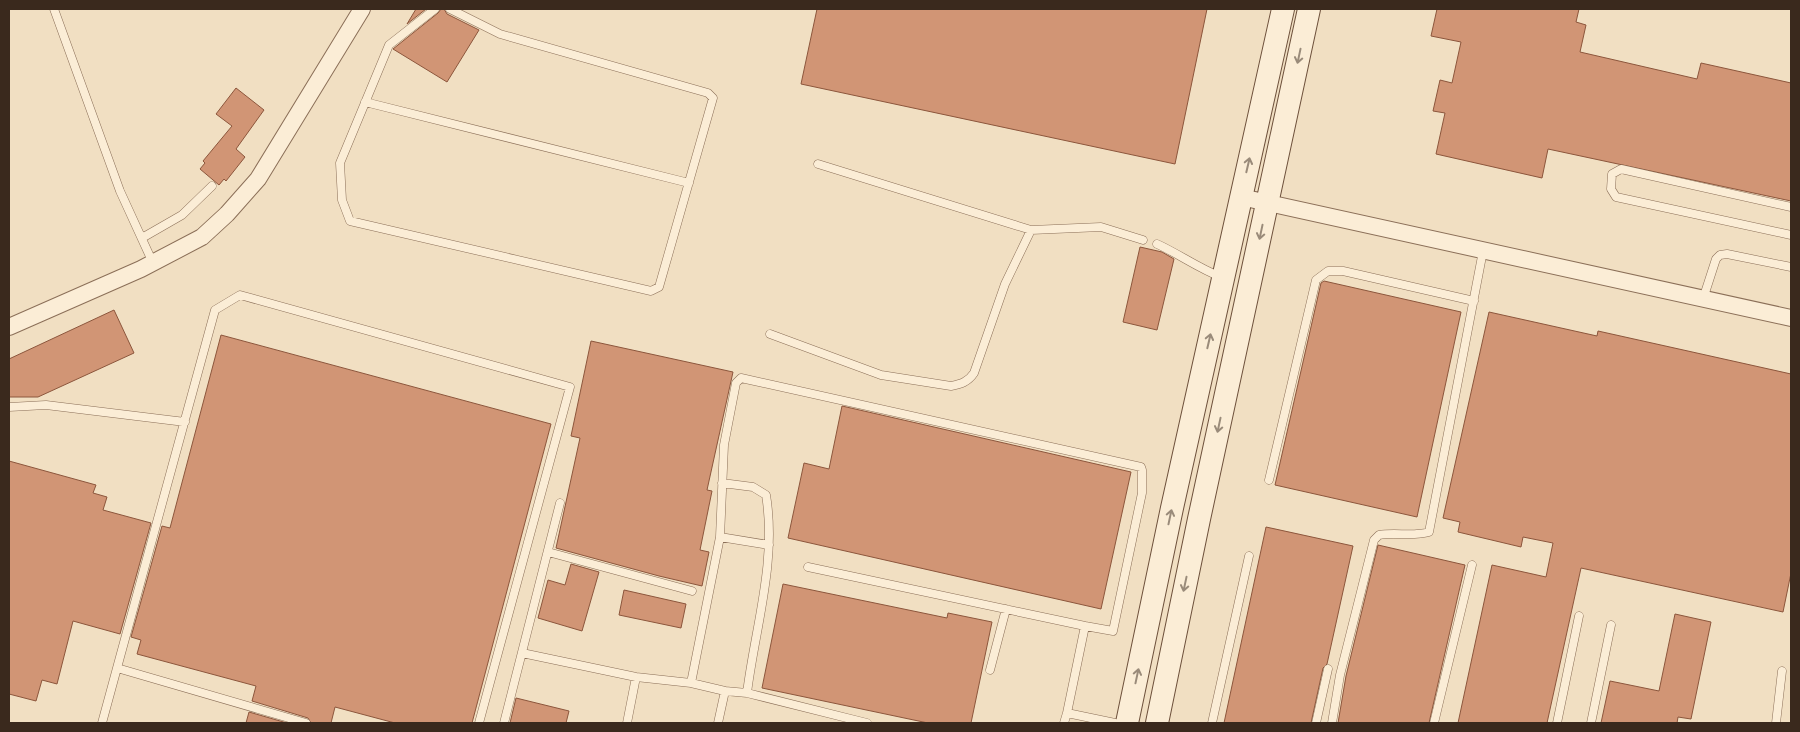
<svg xmlns="http://www.w3.org/2000/svg" width="1800" height="732" font-family="'Zilla Slab',serif">
	<rect width="100%" height="100%" fill="#f1dfc2"/>
	<!-- building -->
	<path fill="#d19575" stroke="#8c563c" d="M 416,9 L 426,9 L 407,24 Z
		M 441,9 L 444,9 L 447,14 L 479,30 L 447,82 L 393,49 L 438,13 Z
		M 817,9 L 1207,9 L 1175,164 L 801,84 Z
		M 1437,9 L 1579,9 L 1576,22 L 1586,25 L 1580,52 L 1697,79 L 1701,63 L 1791,83 L 1791,201 L 1548,149 L 1542,178 L 1436,154 L 1445,113 L 1433,111 L 1440,80 L 1452,83 L 1461,42 L 1431,36 Z
		M 236,88 L 264,110 L 236,149 L 245,157 L 226,181 L 224,179 L 219,185 L 200,169 L 205,163 L 203,161 L 232,126 L 216,114 Z
		M 1140,247 L 1162,252 L 1174,259 L 1157,330 L 1123,322 Z
		M 1324,281 L 1461,312 L 1417,517 L 1275,485 L 1321,283 Z
		M 114,310 L 134,353 L 38,397 L 9,397 L 9,359 Z
		M 1489,312 L 1597,336 L 1598,331 L 1791,374 L 1791,573 L 1783,612 L 1581,568 L 1547,723 L 1458,723 L 1492,565 L 1546,577 L 1553,543 L 1523,537 L 1521,547 L 1458,532 L 1460,522 L 1443,518 Z
		M 221,335 L 551,424 L 472,723 L 395,723 L 335,707 L 331,723 L 311,723 L 308,718 L 252,701 L 256,686 L 137,654 L 141,640 L 131,637 L 162,526 L 170,528 Z
		M 591,341 L 733,372 L 707,490 L 712,491 L 700,550 L 709,552 L 702,586 L 659,576 L 556,548 L 580,438 L 571,436 Z
		M 842,406 L 1131,472 L 1101,609 L 788,538 L 804,463 L 829,469 Z
		M 9,461 L 96,485 L 93,493 L 107,497 L 103,510 L 151,523 L 120,634 L 73,621 L 57,684 L 42,680 L 36,701 L 9,694 Z
		M 1266,527 L 1353,546 L 1327,664 L 1323,668 L 1311,723 L 1224,723 Z
		M 1378,545 L 1465,565 L 1429,723 L 1338,723 L 1346,676 Z
		M 571,564 L 599,572 L 582,631 L 538,618 L 548,580 L 565,585 Z
		M 783,584 L 947,618 L 948,613 L 992,622 L 971,723 L 928,723 L 762,688 Z
		M 624,590 L 686,604 L 681,628 L 619,615 Z
		M 1675,614 L 1711,622 L 1691,719 L 1678,717 L 1677,723 L 1601,723 L 1610,681 L 1659,691 Z
		M 516,698 L 569,711 L 566,723 L 510,723 Z
		M 249,712 L 287,723 L 246,723 Z"/>
	<g fill="none" stroke-linecap="round" stroke-linejoin="round">
		<defs>
			<path id="lane" d="M 54,9 L 120,191 L 153,263
				M 435,9 L 389,45 L 340,163 L 342,200 L 350,221 L 651,291 L 659,287 L 713,98 L 708,93 L 500,34 L 450,9
				M 365,102 L 689,183
				M 818,164 L 1031,230
				M 1791,207 L 1621,169 L 1612,174 L 1611,189 L 1616,197 L 1791,235
				M 142,238 L 182,215 L 212,186
				M 1157,244 C 1179,254 1198,268 1221,277
				M 1703,299 L 1716,259 L 1720,255 L 1727,254 L 1791,267
				M 770,334 L 881,375 L 951,386 C 961,384 968,382 974,373 L 1005,284 L 1031,230 L 1101,227 L 1143,240
				M 9,407 L 46,405 L 185,422
				M 1269,480 L 1316,280 L 1328,271 L 1343,271 L 1474,301
				M 722,483 L 753,487 L 766,495 C 777,562 755,628 747,693
				M 720,537 L 769,545
				M 548,552 L 692,591
				M 808,567 L 1085,626 L 1067,713 L 1115,723
				M 522,653 L 636,677 L 691,683 L 725,691 L 718,723
				M 990,670 L 1006,609
				M 691,683 L 720,537 L 724,445 L 736,383 L 741,378 L 1141,467 L 1142,470 L 1142,493 L 1113,631 L 1085,626
				M 725,691 L 747,693 L 867,723
				M 102,723 L 117,668
				M 306,723 L 117,668 L 215,310 L 240,295 L 570,387 L 479,723
				M 504,723 L 560,503
				M 627,723 L 636,677
				M 1064,723 L 1067,713
				M 1212,723 L 1249,556
				M 1316,723 L 1328,669
				M 1332,723 L 1340,675 L 1374,540 L 1379,535 C 1396,532 1413,537 1429,532 L 1483,251
				M 1434,723 L 1472,565
				M 1557,723 L 1579,616
				M 1591,723 L 1611,625
				M 1776,723 L 1782,671"/>
			<path id="street" d="M 1241,197 L 1791,318
				M 9,327 L 141,269 L 202,237 L 227,214 L 258,179 L 362,9"/>
			<path id="secondary" d="M 1127,723 L 1172,508 L 1283,9
				M 1157,723 L 1199,519 L 1309,9"/>
		</defs>
		<!-- lane casing -->
		<use href="#lane" stroke="#8b6f58" stroke-width="9"/>
		<!-- street casing -->
		<use href="#street" stroke="#8b6f58" stroke-width="18"/>
		<!-- secondary casing -->
		<use href="#secondary" stroke="#6d503b" stroke-width="24"/>
		<!-- lane -->
		<use href="#lane" stroke="#fbedd6" stroke-width="8"/>
		<!-- street -->
		<use href="#street" stroke="#fbedd6" stroke-width="16"/>
		<!-- secondary -->
		<use href="#secondary" stroke="#fbedd6" stroke-width="22"/>
	</g>
	<!-- one-way arrows -->
	<defs><path id="oneway-shaft" d="M-6 0H5M1.5-3L5.5 0L1.5 3" fill="none" stroke-width="1.6" stroke-linecap="round" stroke-linejoin="round" transform="scale(1.25)"/></defs>
	<g stroke="#9a8b7a">
		<use href="#oneway-shaft" transform="translate(1299 56) rotate(102)"/>
		<use href="#oneway-shaft" transform="translate(1248 165) rotate(-77)"/>
		<use href="#oneway-shaft" transform="translate(1261 232) rotate(102)"/>
		<use href="#oneway-shaft" transform="translate(1209 341) rotate(-77)"/>
		<use href="#oneway-shaft" transform="translate(1219 425) rotate(102)"/>
		<use href="#oneway-shaft" transform="translate(1170 517) rotate(-78)"/>
		<use href="#oneway-shaft" transform="translate(1185 584) rotate(102)"/>
		<use href="#oneway-shaft" transform="translate(1137 676) rotate(-78)"/>
	</g>
	<!-- border -->
	<rect width="1800" height="732" fill="none" stroke="#3a291d" stroke-width="20"/>
</svg>
